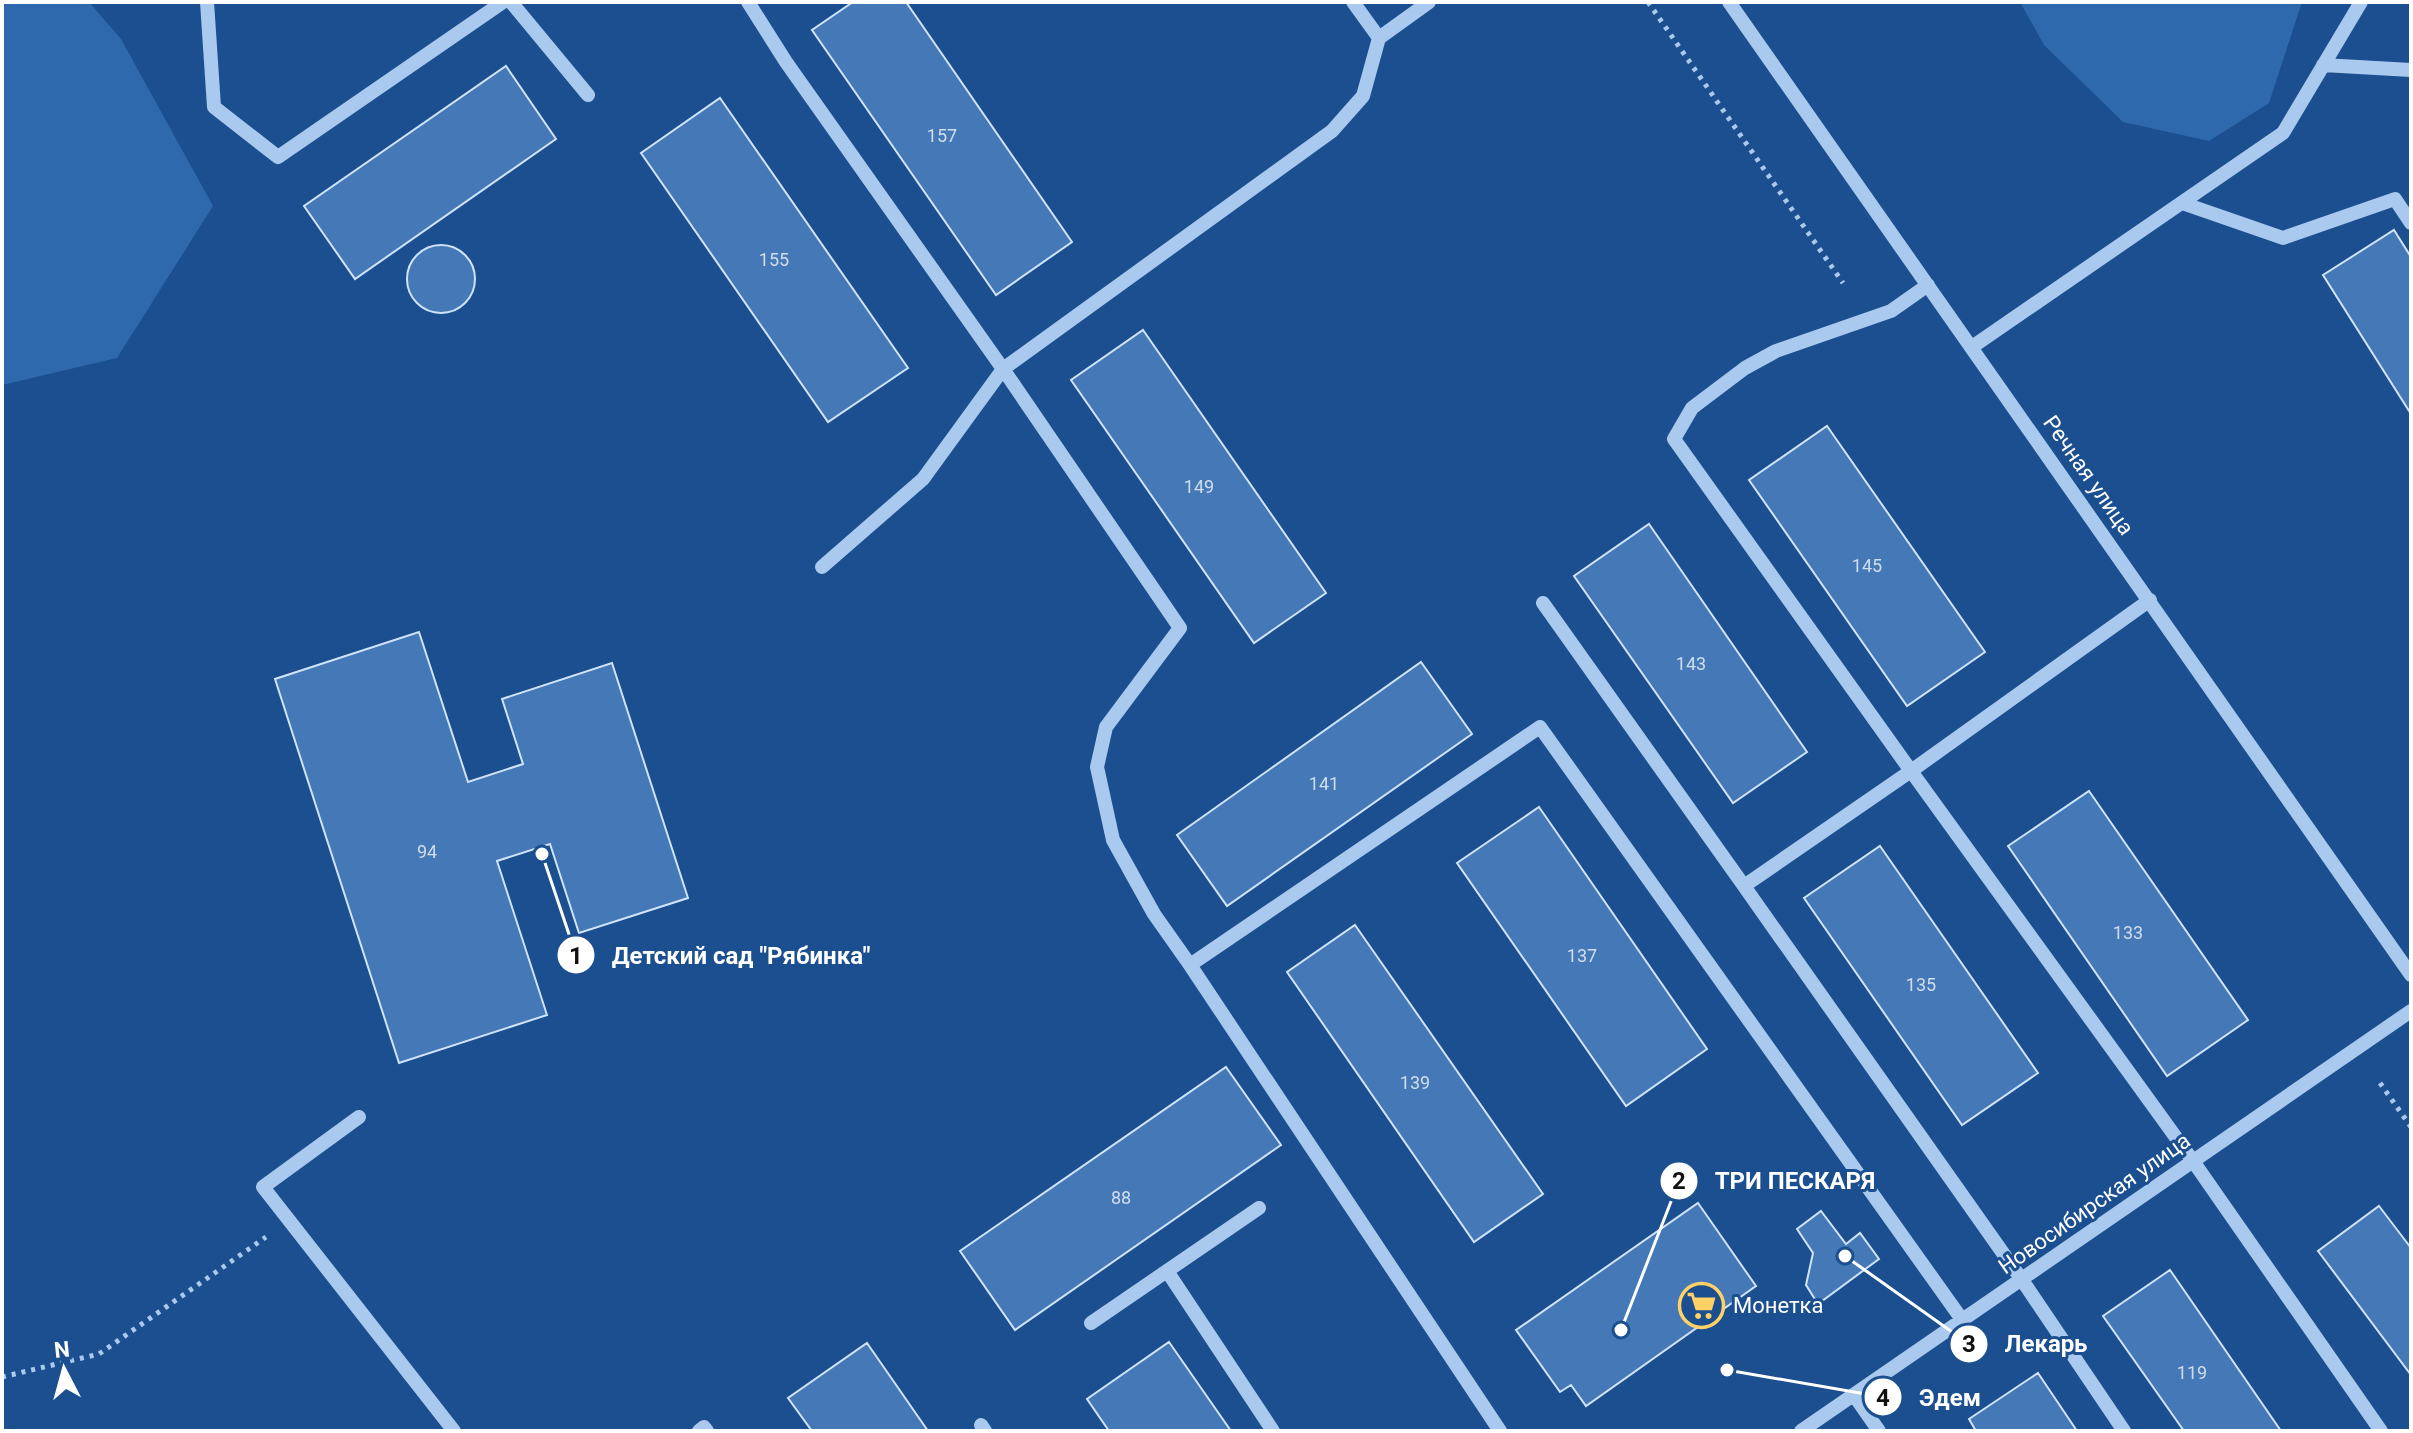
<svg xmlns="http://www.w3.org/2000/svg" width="2413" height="1433" font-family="Roboto,sans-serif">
	<rect width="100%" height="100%" fill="#1b4f8f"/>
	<!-- green -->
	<path fill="#2e69ad" d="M 2,2 L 89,2 L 121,39 L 213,206 L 117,358 L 2,385 Z
		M 2020,2 L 2302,2 L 2269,103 L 2209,141 L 2123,122 L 2044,45 Z"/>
	<!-- building -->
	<path fill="#4478b7" stroke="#cfe3fa" stroke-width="2" d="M 853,2 L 906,2 L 1072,242 L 996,295 L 812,30 Z
		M 506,66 L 556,139 L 355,279 L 304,206 Z
		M 720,98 L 908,368 L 828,422 L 641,153 Z
		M 2394,230 L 2411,257 L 2411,414 L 2323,275 Z
		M407 279a34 34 0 1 1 68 0a34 34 0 1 1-68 0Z
		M 1143,330 L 1326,593 L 1254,643 L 1071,380 Z
		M 1827,426 L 1985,652 L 1907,706 L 1749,480 Z
		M 1649,524 L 1807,752 L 1733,803 L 1574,576 Z
		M 419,632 L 468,782 L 523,764 L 502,699 L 612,663 L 688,898 L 579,933 L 550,844 L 497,861 L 547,1015 L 399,1063 L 275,679 Z
		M 1421,662 L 1472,734 L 1227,906 L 1177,835 Z
		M 2089,791 L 2248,1020 L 2167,1076 L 2008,846 Z
		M 1539,807 L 1707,1049 L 1626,1106 L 1457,863 Z
		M 1880,846 L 2038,1073 L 1962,1125 L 1804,898 Z
		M 1355,925 L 1543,1194 L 1474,1242 L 1287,972 Z
		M 1226,1067 L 1281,1145 L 1015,1330 L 960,1251 Z
		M 1698,1203 L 1756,1286 L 1586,1406 L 1571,1385 L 1560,1392 L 1516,1330 Z
		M 2379,1206 L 2411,1248 L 2411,1375 L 2318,1251 Z
		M 1821,1211 L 1846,1244 L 1860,1233 L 1879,1259 L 1818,1304 L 1806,1285 L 1813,1253 L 1797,1229 Z
		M 2170,1270 L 2281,1431 L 2184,1431 L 2103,1316 Z
		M 1169,1342 L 1231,1431 L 1109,1431 L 1087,1399 Z
		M 867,1343 L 928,1431 L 812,1431 L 788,1398 Z
		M 2038,1373 L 2077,1431 L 1976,1431 L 1969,1419 Z"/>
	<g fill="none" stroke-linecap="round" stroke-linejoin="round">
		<!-- path -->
		<path stroke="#a9c9ee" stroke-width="5" stroke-dasharray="4 6" stroke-linecap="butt" d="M 1648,2 L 1843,283
			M 2380,1083 L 2411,1127
			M 2,1377 L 99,1354 L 266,1237"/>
		<!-- minor -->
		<path stroke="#a9c9ee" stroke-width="14" d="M 207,2 L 214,107 L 278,157 L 503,2
			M 511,2 L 588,95
			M 748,2 L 786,62 L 1003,369 L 1180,628 L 1106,727 L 1097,767 L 1113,840 L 1154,914 L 1190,965 L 1540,727 L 1963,1321
			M 1353,2 L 1379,38 L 1429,2
			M 1729,2 L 2411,975
			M 2323,65 L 2411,70
			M 2182,203 L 2283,238 L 2395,199 L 2411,223
			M 1928,285 L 1891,311 L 1776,351 L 1745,368 L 1692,408 L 1674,439 L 1911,771 L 2150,600
			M 1972,347 L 2283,133 L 2361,2
			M 822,567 L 923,479 L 1003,369 L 1332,131 L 1363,96 L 1379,38
			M 1543,603 L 1744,886 L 1911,771 L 2193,1161 L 2381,1431
			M 1744,886 L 2022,1280 L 2124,1431
			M 1190,965 L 1500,1431
			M 359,1117 L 263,1187 L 454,1431
			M 1167,1271 L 1273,1431
			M 1091,1323 L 1259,1208
			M 1854,1395 L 1879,1431
			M 981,1425 L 985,1431
			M 699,1431 L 704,1427 L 707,1431
			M 1801,1431 L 2411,1011"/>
	</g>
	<!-- icons -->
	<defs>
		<symbol id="supermarket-ring" viewBox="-11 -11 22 22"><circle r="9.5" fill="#1b4f8f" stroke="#ffd166" stroke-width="1.5"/><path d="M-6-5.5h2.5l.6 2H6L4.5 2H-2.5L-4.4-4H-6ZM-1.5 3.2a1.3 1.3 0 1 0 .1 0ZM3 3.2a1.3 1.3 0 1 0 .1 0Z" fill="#ffd166"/></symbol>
	</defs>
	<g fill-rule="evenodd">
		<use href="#supermarket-ring" x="1676" y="1280" width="51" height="51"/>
	</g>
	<g text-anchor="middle" stroke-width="6" stroke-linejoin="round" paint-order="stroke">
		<!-- number labels -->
		<g font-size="18" fill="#d0dded">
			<text x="942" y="142">157</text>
			<text x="774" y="266">155</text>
			<text x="1199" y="493">149</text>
			<text x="1867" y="572">145</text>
			<text x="1691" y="670">143</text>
			<text x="1324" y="790">141</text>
			<text x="427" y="858">94</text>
			<text x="2128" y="939">133</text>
			<text x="1582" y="962">137</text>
			<text x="1921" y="991">135</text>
			<text x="1415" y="1089">139</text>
			<text x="1121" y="1204">88</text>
			<text x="2192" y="1379">119</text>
		</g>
		<!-- street labels -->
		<g font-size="22" fill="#fff" stroke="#1b4f8f">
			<text transform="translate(2089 475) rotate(55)" y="8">Речная улица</text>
			<text transform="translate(2094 1203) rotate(-35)" y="8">Новосибирская улица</text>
		</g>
		<!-- poi labels -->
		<g font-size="22" fill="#fff" stroke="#1b4f8f" text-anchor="start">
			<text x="1733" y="1313">Монетка</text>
		</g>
	</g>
	<!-- callouts -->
	<path fill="none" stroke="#fff" stroke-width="3" d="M542 854L576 955M1621 1330L1679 1181M1845 1256L1969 1344M1727 1370L1883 1397"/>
	<g fill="#fff" stroke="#1b4f8f" stroke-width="3">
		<circle cx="542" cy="854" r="8"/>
		<circle cx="1621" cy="1330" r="8"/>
		<circle cx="1845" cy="1256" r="8"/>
		<circle cx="1727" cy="1370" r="8"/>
		<circle cx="576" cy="955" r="20"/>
		<circle cx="1679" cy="1181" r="20"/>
		<circle cx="1969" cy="1344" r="20"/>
		<circle cx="1883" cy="1397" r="20"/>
	</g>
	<g font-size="24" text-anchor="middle" font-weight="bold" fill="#111">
		<text x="576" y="964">1</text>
		<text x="1679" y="1189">2</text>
		<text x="1969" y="1352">3</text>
		<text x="1883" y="1406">4</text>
	</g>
	<g font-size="24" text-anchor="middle" font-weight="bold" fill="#fff" stroke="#1b4f8f" stroke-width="6" stroke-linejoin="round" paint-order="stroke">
		<text x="741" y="964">Детский сад "Рябинка"</text>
		<text x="1795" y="1189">ТРИ ПЕСКАРЯ</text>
		<text x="2046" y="1352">Лекарь</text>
		<text x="1950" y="1406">Эдем</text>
	</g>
	<!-- border -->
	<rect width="2413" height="1433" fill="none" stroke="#ffffff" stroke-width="8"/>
	<!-- north arrow -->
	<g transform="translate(64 1369) rotate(354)" stroke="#1b4f8f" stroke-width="6" paint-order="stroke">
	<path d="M0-6L14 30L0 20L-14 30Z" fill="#ffffff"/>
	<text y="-12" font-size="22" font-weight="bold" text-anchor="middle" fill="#ffffff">N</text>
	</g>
</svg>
